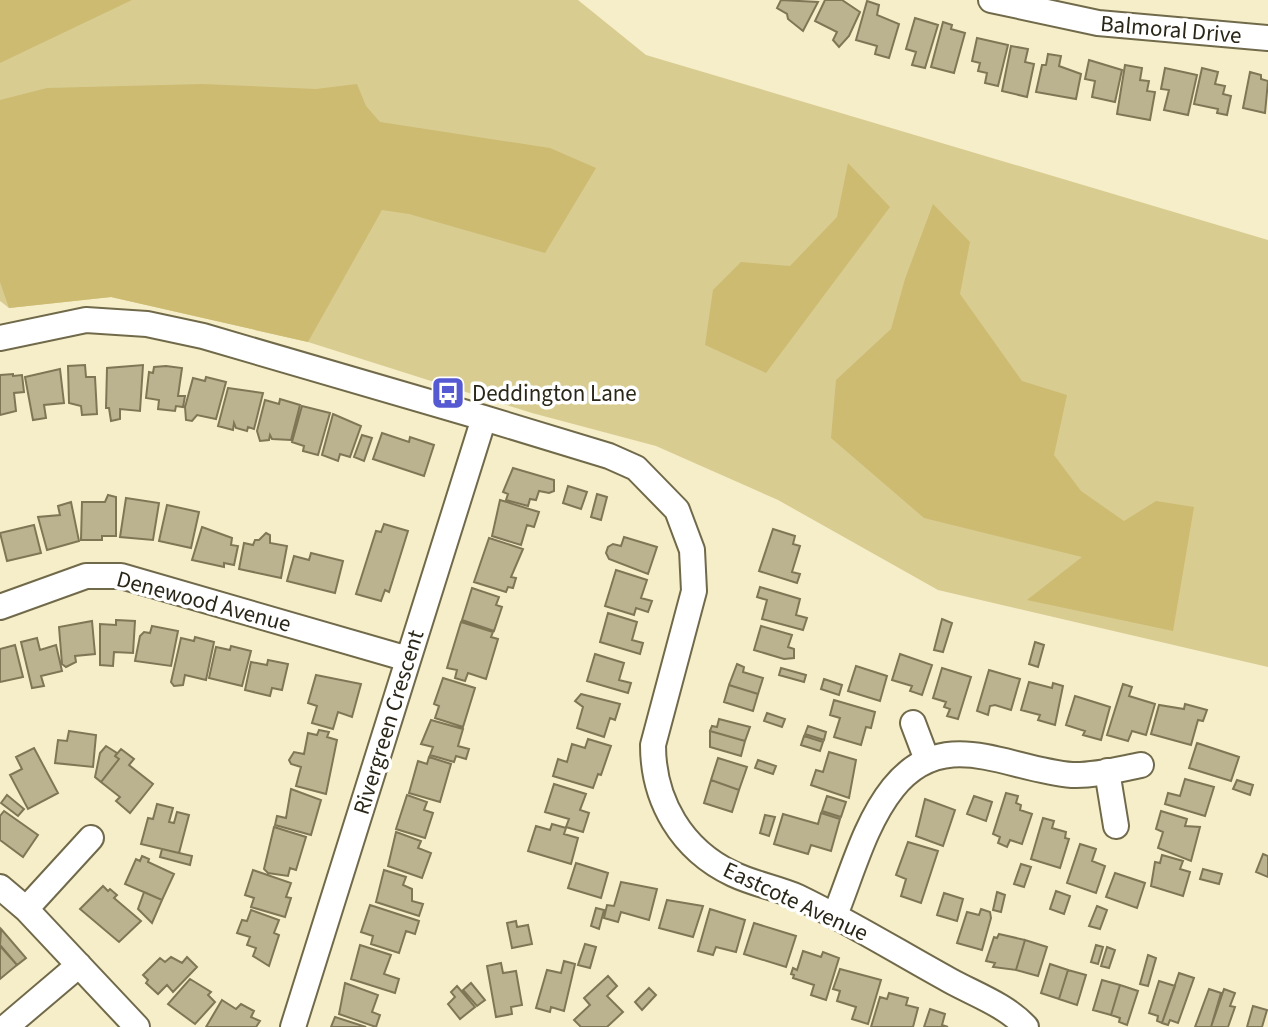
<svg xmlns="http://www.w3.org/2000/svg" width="1268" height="1027" font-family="'Source Sans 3',sans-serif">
	<rect width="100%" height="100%" fill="#f6eec9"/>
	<!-- green -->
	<path fill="#d9cc91" d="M 0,0 L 578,0 L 646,55 L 1268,240 L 1268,667 L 938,590 L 778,500 L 656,446 L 532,413 L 308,342 L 111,297 L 9,308 L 0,301 Z"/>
	<!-- forest -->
	<path fill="#ccbb71" d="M 0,0 L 132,0 L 0,63 Z
		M 202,84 L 316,89 L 357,84 L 366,106 L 380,122 L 550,148 L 596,168 L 545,253 L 409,214 L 382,210 L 308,342 L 111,297 L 9,308 L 0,282 L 0,100 L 47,88 Z
		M 848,163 L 890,207 L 766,373 L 705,345 L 713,290 L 741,262 L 790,266 L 837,217 Z
		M 933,204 L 970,242 L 960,294 L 1022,381 L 1067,395 L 1054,455 L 1081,491 L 1124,521 L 1156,501 L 1194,507 L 1173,631 L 1027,600 L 1082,557 L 924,518 L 831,438 L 836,380 L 891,329 L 905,279 Z"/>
	<!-- building -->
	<path fill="#bbb390" stroke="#7e7655" stroke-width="2" d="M 781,0 L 818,2 L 803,31 L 788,19 L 787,14 L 777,8 Z
		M 825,0 L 842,0 L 860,12 L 849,36 L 839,47 L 833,40 L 837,32 L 815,21 Z
		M 867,1 L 879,5 L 877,15 L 899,24 L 889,58 L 875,54 L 877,46 L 856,40 Z
		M 915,18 L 938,25 L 925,68 L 912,65 L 916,52 L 906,49 Z
		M 943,22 L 952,25 L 951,29 L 965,33 L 954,73 L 931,67 Z
		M 977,38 L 1008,45 L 998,86 L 985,83 L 987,73 L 978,71 L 980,63 L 972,61 Z
		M 1011,46 L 1028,49 L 1025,62 L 1034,64 L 1027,97 L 1002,91 Z
		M 1048,54 L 1061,56 L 1059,66 L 1081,74 L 1076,99 L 1036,92 L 1042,65 L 1046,65 Z
		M 1089,60 L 1122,70 L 1115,102 L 1092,97 L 1095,81 L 1085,79 Z
		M 1125,65 L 1142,68 L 1140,80 L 1149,81 L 1147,91 L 1155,92 L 1150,120 L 1117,114 Z
		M 1165,68 L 1197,75 L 1188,115 L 1164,110 L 1169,90 L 1161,89 Z
		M 1202,68 L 1218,72 L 1215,84 L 1225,86 L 1223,94 L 1231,96 L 1227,115 L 1217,113 L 1218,109 L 1194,104 Z
		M 1250,72 L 1261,75 L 1261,79 L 1268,81 L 1265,113 L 1243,108 Z
		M 85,365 L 86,377 L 95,377 L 97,414 L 82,415 L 81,406 L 69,403 L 68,366 Z
		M 143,365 L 140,411 L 120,409 L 120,419 L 111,421 L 109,408 L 106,408 L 107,368 Z
		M 166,366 L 182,368 L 178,396 L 185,396 L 183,407 L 176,406 L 175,411 L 158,409 L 159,400 L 146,398 L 149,372 L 153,373 L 154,367 Z
		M 60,369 L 64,403 L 44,405 L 46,418 L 33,420 L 25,377 Z
		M 13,374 L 13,376 L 22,375 L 24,392 L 14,393 L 16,411 L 0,415 L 0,375 Z
		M 206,377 L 226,382 L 216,419 L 197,415 L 192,421 L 186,420 L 185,407 L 193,378 L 205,381 Z
		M 228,388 L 263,393 L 254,429 L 248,427 L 247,431 L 236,428 L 234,423 L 233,430 L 218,426 Z
		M 280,399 L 300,405 L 291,440 L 272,439 L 270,435 L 269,440 L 260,441 L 257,431 L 265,400 L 279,404 Z
		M 302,406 L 330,413 L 318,455 L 303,451 L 304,446 L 292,442 Z
		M 333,414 L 361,426 L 350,457 L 340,454 L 338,461 L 322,455 Z
		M 382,433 L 409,442 L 410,437 L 434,445 L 424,476 L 373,459 Z
		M 362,435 L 372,438 L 364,461 L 354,457 Z
		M 513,468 L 554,480 L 554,491 L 549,493 L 539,491 L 536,500 L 530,499 L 528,506 L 506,500 L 508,494 L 503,492 Z
		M 568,486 L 587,492 L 581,509 L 563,503 Z
		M 597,494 L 607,497 L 601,520 L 591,517 Z
		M 108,495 L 116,497 L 116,536 L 102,536 L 102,540 L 81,540 L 82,502 L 105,502 Z
		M 126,498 L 159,503 L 153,540 L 120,537 Z
		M 500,500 L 539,512 L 534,527 L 527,525 L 521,545 L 492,536 Z
		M 71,502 L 79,541 L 47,550 L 38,517 L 60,515 L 58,506 Z
		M 167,505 L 199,512 L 191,548 L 159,541 Z
		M 384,524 L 408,531 L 389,592 L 385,590 L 381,601 L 356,594 L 376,531 L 381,532 Z
		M 34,525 L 41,553 L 7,561 L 0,533 Z
		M 202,527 L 232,538 L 231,545 L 238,546 L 234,565 L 224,563 L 224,567 L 192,560 Z
		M 773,529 L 795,536 L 793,544 L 800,546 L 792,572 L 800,574 L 797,583 L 759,571 Z
		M 266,533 L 270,535 L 270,543 L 287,546 L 281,578 L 239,569 L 244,543 L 253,545 L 255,540 L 259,540 Z
		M 624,537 L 657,547 L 648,574 L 609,559 L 606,553 L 608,547 L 613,544 L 621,546 Z
		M 489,538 L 523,549 L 511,577 L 516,578 L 513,588 L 508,587 L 506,592 L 474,582 Z
		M 311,553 L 343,561 L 335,593 L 287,581 L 294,556 L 309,560 Z
		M 616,570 L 647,580 L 641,598 L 652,601 L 648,612 L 636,608 L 634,615 L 605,606 Z
		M 760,587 L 800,599 L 796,615 L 807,618 L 803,630 L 762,619 L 767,600 L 757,597 Z
		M 472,588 L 499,597 L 496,605 L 502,607 L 494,631 L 462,620 Z
		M 608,613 L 637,622 L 632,640 L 643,643 L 640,654 L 600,642 Z
		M 942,619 L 952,623 L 943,652 L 934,650 Z
		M 116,620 L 135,621 L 133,653 L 114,652 L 113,666 L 100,665 L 100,624 L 116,625 Z
		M 92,621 L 95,654 L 75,656 L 76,662 L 66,667 L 62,664 L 59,627 Z
		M 461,622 L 493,632 L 491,637 L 498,639 L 486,679 L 468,673 L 465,681 L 455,678 L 457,670 L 447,668 Z
		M 152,626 L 178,631 L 171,666 L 135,661 L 140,636 L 144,632 L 150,633 Z
		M 761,626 L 792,635 L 788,647 L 794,649 L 794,658 L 784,659 L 754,650 Z
		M 195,637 L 214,642 L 206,680 L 185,675 L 183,685 L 174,686 L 171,682 L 181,638 L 194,641 Z
		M 37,638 L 40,650 L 56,645 L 62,671 L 41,676 L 44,686 L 32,688 L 21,642 Z
		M 1035,642 L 1044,645 L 1038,667 L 1029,664 Z
		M 15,645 L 23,677 L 0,682 L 0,649 Z
		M 231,646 L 251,651 L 242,686 L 209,678 L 216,647 L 230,650 Z
		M 595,654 L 624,663 L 619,680 L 631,683 L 628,693 L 587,681 Z
		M 900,654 L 932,665 L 922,695 L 910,691 L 912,686 L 892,680 Z
		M 268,660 L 288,664 L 282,690 L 272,688 L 270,696 L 245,690 L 251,662 L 267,665 Z
		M 737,664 L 744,667 L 743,672 L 763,678 L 758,694 L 729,685 Z
		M 856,666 L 887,676 L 880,701 L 848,691 Z
		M 781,668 L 806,675 L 804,682 L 779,675 Z
		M 942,668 L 971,677 L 958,719 L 947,716 L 950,709 L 944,707 L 946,702 L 933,698 Z
		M 989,670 L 1020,679 L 1011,710 L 995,705 L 990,706 L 988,715 L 977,711 Z
		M 316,675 L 361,684 L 352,717 L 338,712 L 333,729 L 312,723 L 317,706 L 308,703 Z
		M 443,678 L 475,688 L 463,727 L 435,718 L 439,706 L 434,704 Z
		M 824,679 L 842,685 L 839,695 L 821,689 Z
		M 1029,682 L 1052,688 L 1053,683 L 1063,686 L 1055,725 L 1038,720 L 1040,715 L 1021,710 Z
		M 1123,684 L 1132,687 L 1129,696 L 1155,704 L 1146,735 L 1132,731 L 1128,741 L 1107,735 Z
		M 729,685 L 758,694 L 753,711 L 724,702 Z
		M 581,694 L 620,704 L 615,720 L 610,718 L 604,737 L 577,728 L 583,707 L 575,701 Z
		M 1075,696 L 1110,707 L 1101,740 L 1083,735 L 1085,731 L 1066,725 Z
		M 834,700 L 875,712 L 871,728 L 866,727 L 861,745 L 834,737 L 840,718 L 830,715 Z
		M 1185,704 L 1207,710 L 1203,721 L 1198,720 L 1191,745 L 1151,734 L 1159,705 L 1184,709 Z
		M 767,713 L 785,719 L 782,727 L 764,721 Z
		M 719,719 L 750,727 L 745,741 L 710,731 L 712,726 L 717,727 Z
		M 431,720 L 463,729 L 458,746 L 469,749 L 466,759 L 456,756 L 454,762 L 430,755 L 433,747 L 421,744 Z
		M 808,726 L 826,732 L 824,740 L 805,734 Z
		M 319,730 L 329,732 L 327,737 L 337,740 L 326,794 L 296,786 L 301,767 L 291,764 L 289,760 L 294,752 L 304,754 L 308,733 L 317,735 Z
		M 69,731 L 96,735 L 93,767 L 55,763 L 58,740 L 67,741 Z
		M 710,731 L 745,741 L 741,756 L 710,747 Z
		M 804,736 L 823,742 L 820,751 L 801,745 Z
		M 588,739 L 611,746 L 601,775 L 598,774 L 593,788 L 553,776 L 558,759 L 567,762 L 572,744 L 585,748 Z
		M 1197,743 L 1239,757 L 1231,781 L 1189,768 Z
		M 106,746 L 117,753 L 115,756 L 119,759 L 101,782 L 95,777 L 100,753 Z
		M 34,748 L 58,793 L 28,809 L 10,775 L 22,769 L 16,757 Z
		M 121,749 L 134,759 L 129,765 L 153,784 L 130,813 L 116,801 L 120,797 L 101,782 L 119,759 L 115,756 Z
		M 829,752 L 856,760 L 849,798 L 811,785 L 816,770 L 823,772 Z
		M 429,757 L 451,764 L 440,802 L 409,793 L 418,761 L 427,764 Z
		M 718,758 L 747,767 L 739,790 L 711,780 Z
		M 758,760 L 776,766 L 773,774 L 755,768 Z
		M 1185,779 L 1214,787 L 1205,816 L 1165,804 L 1168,793 L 1180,796 Z
		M 711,780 L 739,790 L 732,812 L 704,803 Z
		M 1237,780 L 1253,785 L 1250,795 L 1233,789 Z
		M 554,784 L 586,794 L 580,810 L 589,813 L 583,832 L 566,827 L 569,819 L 545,812 Z
		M 291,789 L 321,800 L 311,835 L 275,825 L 277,816 L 286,818 Z
		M 1006,793 L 1018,796 L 1016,803 L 1021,805 L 1020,810 L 1032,814 L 1022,844 L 1010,840 L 1007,847 L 998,843 L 1000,837 L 993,834 Z
		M 7,795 L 24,809 L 18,816 L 1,803 Z
		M 407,795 L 427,802 L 424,810 L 433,813 L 425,838 L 396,829 Z
		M 827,796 L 846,802 L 841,817 L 822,811 Z
		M 974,796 L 992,802 L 986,821 L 967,814 Z
		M 925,799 L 955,810 L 943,846 L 916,836 Z
		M 157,804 L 173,808 L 169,822 L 174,823 L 177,812 L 189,815 L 179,853 L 141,844 L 148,818 L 153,819 Z
		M 4,811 L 38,835 L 23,857 L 0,840 L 0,816 Z
		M 1161,811 L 1187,819 L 1185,826 L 1200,827 L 1191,861 L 1158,848 L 1163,832 L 1156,829 Z
		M 821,813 L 840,819 L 831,851 L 811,845 L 808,854 L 774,844 L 783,814 L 818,824 Z
		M 765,815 L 775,817 L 769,836 L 760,833 Z
		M 1043,818 L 1054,821 L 1052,828 L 1066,832 L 1065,838 L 1069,839 L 1060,868 L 1031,859 Z
		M 552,824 L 566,828 L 564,834 L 578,838 L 571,864 L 528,851 L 536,826 L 550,830 Z
		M 274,827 L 306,837 L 296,870 L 290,868 L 288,876 L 268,873 L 264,869 Z
		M 396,832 L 421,841 L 418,848 L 431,853 L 422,878 L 388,866 Z
		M 908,842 L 938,851 L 921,903 L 901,896 L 906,879 L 896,875 Z
		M 1080,844 L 1096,849 L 1092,861 L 1105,866 L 1096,893 L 1067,883 Z
		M 162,849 L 192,856 L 190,865 L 160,857 Z
		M 1263,854 L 1268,856 L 1268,877 L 1256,872 Z
		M 1162,855 L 1183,861 L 1180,869 L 1190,872 L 1183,896 L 1151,886 L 1155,862 L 1160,863 Z
		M 142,856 L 149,859 L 148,862 L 174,874 L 162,900 L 125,884 L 136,859 L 140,861 Z
		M 576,863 L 608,873 L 601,898 L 568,888 Z
		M 1021,864 L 1031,867 L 1024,887 L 1014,884 Z
		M 1203,869 L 1222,874 L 1219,884 L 1200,879 Z
		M 253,870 L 291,883 L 286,897 L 291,898 L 285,917 L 251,907 L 254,898 L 245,895 Z
		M 384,870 L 406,877 L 403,885 L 412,889 L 412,901 L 423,904 L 419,916 L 376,902 Z
		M 1115,873 L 1145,883 L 1137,908 L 1106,897 Z
		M 621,882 L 657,889 L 649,920 L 621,912 L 618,922 L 604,918 L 607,905 L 614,906 Z
		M 103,886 L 108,891 L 110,889 L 117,895 L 114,898 L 141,921 L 119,942 L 80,909 Z
		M 1056,891 L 1070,896 L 1064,914 L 1050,909 Z
		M 144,892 L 162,900 L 152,923 L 138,909 Z
		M 997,892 L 1005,895 L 1001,912 L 993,910 Z
		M 944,893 L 963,899 L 957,921 L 937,915 Z
		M 667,900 L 703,906 L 693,937 L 659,928 Z
		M 370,905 L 419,921 L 415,934 L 406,931 L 399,953 L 371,944 L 373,936 L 361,932 Z
		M 1097,906 L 1107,910 L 1100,929 L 1089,926 Z
		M 596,908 L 604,910 L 599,929 L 591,926 Z
		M 710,909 L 745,920 L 736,952 L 716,947 L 713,955 L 698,951 Z
		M 981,909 L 990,912 L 991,918 L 982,950 L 957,943 L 967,912 L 979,915 Z
		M 251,910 L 279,920 L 274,933 L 279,935 L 269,966 L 253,956 L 256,948 L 247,945 L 250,937 L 237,933 L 242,920 L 247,921 Z
		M 516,921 L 517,927 L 528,925 L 532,944 L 512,948 L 507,923 Z
		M 754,923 L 796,936 L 786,967 L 744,954 Z
		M 1,929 L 26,958 L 17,965 L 0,945 Z
		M 999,934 L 1025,940 L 1016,970 L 993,967 L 995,963 L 986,961 L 994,937 L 997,938 Z
		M 1025,940 L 1047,947 L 1038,976 L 1016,970 Z
		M 585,944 L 596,947 L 590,968 L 578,965 Z
		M 360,945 L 391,955 L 384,974 L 399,979 L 395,993 L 351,979 Z
		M 1096,945 L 1103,947 L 1098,964 L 1091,962 Z
		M 1,947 L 17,965 L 0,979 L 0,948 Z
		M 1107,947 L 1115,950 L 1109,968 L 1101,966 Z
		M 803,951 L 821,957 L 823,952 L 839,958 L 826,1000 L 811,995 L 814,985 L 793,978 L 794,975 L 791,974 L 793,968 L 797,970 Z
		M 1148,955 L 1156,958 L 1148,986 L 1140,984 Z
		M 171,957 L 182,963 L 187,957 L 197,967 L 173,992 L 167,985 L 158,994 L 146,983 L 148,980 L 143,975 L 160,958 L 165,962 Z
		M 564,961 L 575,964 L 564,1011 L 551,1007 L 550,1012 L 536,1008 L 547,970 L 561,973 Z
		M 501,963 L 503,973 L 516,971 L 522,1005 L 511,1007 L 512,1014 L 496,1017 L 487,966 Z
		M 1050,964 L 1068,970 L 1059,999 L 1041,993 Z
		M 840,969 L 881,980 L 868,1024 L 852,1019 L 856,1007 L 837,1001 L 840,991 L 833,989 Z
		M 1068,970 L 1086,975 L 1077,1005 L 1059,999 Z
		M 1179,973 L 1194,978 L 1178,1023 L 1170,1020 L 1168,1025 L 1162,1023 Z
		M 608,976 L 617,986 L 607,996 L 623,1012 L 607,1027 L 581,1027 L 574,1020 L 590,1005 L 584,998 Z
		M 190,979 L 211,992 L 208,995 L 215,1002 L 195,1024 L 168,1004 Z
		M 1102,980 L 1120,985 L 1111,1015 L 1093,1010 Z
		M 1159,981 L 1175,986 L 1162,1023 L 1157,1021 L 1158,1016 L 1149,1013 Z
		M 345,983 L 378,995 L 372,1012 L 380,1015 L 376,1027 L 339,1014 Z
		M 471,983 L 485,1000 L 477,1006 L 463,990 Z
		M 1120,985 L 1138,991 L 1127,1025 L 1119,1022 L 1120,1018 L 1111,1015 Z
		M 457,986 L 475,1007 L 460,1019 L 448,1004 L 455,997 L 451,992 Z
		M 649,988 L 656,995 L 642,1010 L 635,1002 Z
		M 1209,989 L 1221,993 L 1211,1027 L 1195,1027 Z
		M 1224,989 L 1235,993 L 1230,1006 L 1235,1007 L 1228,1027 L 1211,1027 Z
		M 889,993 L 908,998 L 906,1005 L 918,1008 L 913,1027 L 871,1027 L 880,997 L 887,999 Z
		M 222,1000 L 236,1009 L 241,1004 L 254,1011 L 251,1017 L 260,1021 L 256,1027 L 206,1027 Z
		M 1253,1006 L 1267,1010 L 1262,1027 L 1247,1027 Z
		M 930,1009 L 945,1014 L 942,1025 L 948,1027 L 924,1027 Z
		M 335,1017 L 366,1027 L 331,1027 Z"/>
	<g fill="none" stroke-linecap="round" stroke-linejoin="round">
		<defs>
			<path id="minor" d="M 991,0 L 1098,23 L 1268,38
				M 0,338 L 86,320 L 147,324 L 203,336 L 484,418 L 609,456 L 636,468 L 677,510 L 692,550 L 694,591 L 653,745 C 653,801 682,850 733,874 C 754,884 777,888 798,897 C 850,922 898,952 949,980 C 974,994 1006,1005 1026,1027
				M 0,607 L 86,576 L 121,576 L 408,659
				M 913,723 L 927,760
				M 1107,771 L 1116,826
				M 0,887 L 26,909 L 137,1027
				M 26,909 L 91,838
				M 835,915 C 852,873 865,823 893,788 C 944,724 1008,770 1072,775 C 1095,776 1120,769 1141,765
				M 6,1027 L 79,965
				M 293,1027 L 484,418"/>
		</defs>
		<!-- minor casing -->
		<use href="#minor" stroke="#716a4a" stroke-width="28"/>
		<!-- minor -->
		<use href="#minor" stroke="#fff" stroke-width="24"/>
	</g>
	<!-- icons -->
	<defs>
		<symbol id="bus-square" viewBox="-11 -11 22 22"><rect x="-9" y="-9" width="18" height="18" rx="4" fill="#565ad2" stroke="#fff"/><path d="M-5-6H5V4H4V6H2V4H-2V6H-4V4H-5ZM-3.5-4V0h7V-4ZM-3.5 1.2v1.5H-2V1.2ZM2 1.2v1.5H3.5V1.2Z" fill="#fff"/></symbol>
	</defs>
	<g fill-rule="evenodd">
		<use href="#bus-square" x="429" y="374" width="38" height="38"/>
	</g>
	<g text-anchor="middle" stroke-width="7" stroke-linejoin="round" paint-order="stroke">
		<!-- street labels -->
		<g font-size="23" fill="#2a2719" stroke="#fff">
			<text transform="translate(1171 29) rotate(5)" y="8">Balmoral Drive</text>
			<text transform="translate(204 601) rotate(15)" y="8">Denewood Avenue</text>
			<text transform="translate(388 722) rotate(-73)" y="8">Rivergreen Crescent</text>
			<text transform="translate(796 901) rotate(25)" y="8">Eastcote Avenue</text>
		</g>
		<!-- poi labels -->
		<g font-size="23" fill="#2a2719" stroke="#fff" text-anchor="start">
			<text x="472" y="401">Deddington Lane</text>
		</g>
	</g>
</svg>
